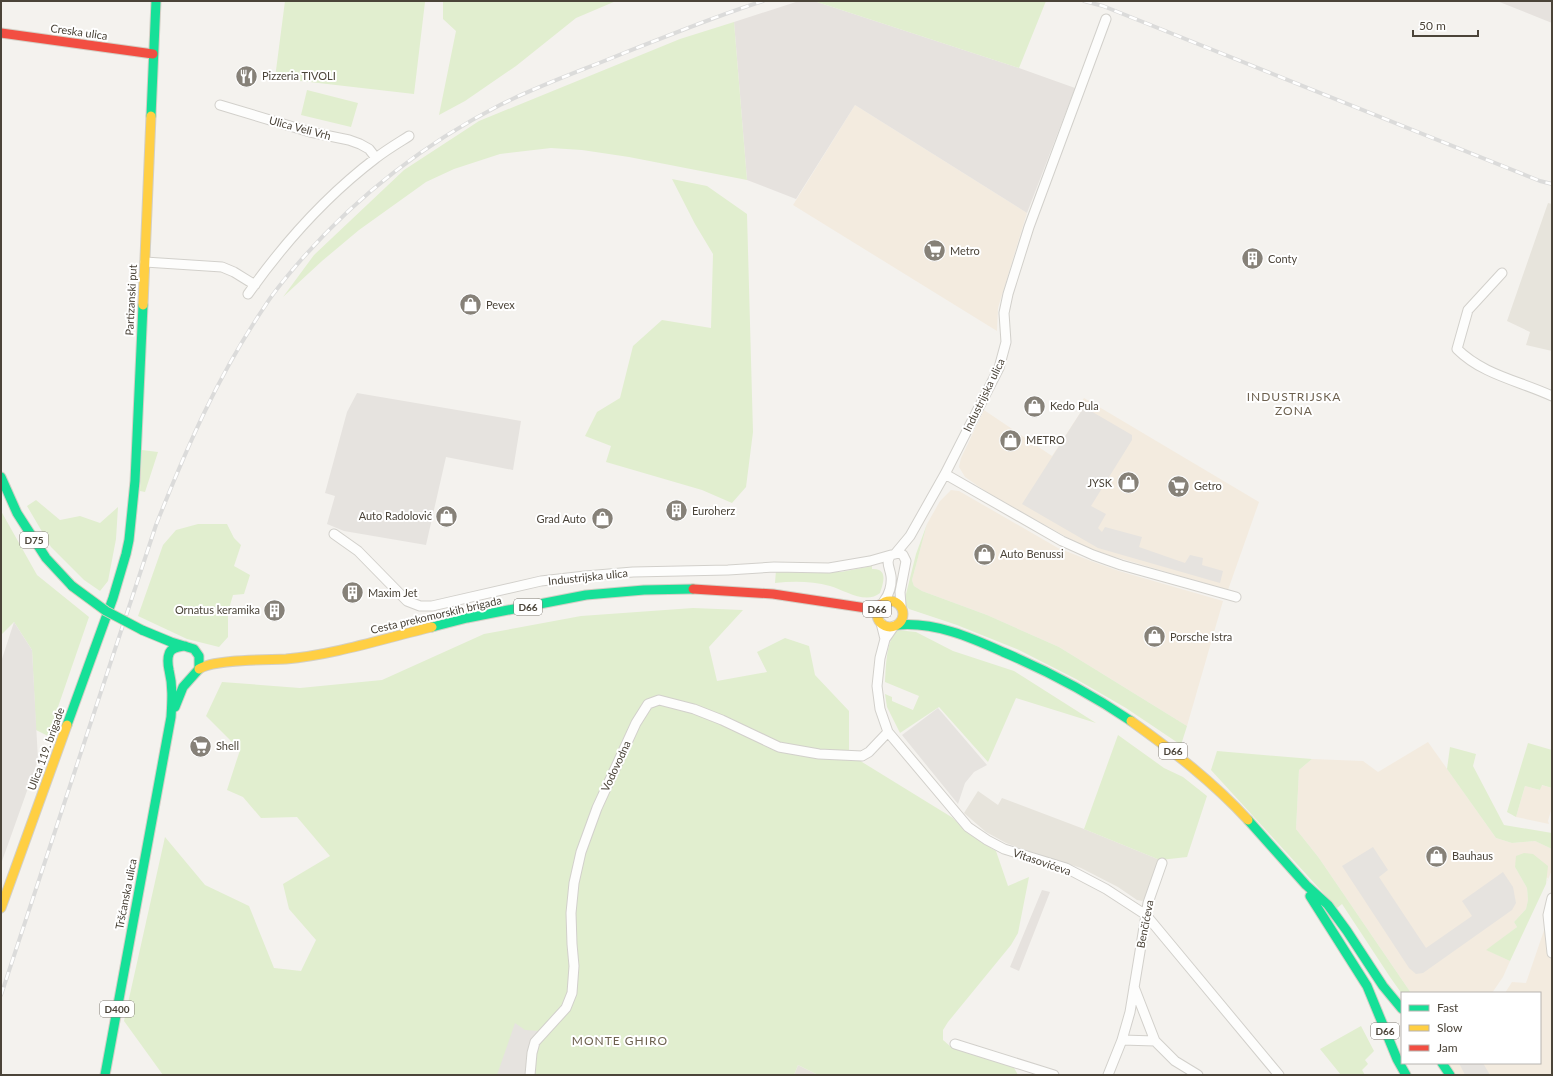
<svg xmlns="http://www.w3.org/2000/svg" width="1553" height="1076" font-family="Lato,sans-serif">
	<rect width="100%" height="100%" fill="#f4f2ee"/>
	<!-- residential -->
	<path fill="#e7e4dc" d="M 1548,203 L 1552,204 L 1552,351 L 1526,345 L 1530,332 L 1507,321 Z
		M 978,791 L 998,805 L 1002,798 L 1084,829 L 1160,860 L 1146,898 L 1142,901 L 1137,900 L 1118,887 L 1081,868 L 1025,850 L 1006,843 L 986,832 L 964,813 Z
		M 798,1065 L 818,1075 L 794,1075 Z"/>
	<!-- commercial -->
	<path fill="#f3ebdf" d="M 855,105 L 1027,213 L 998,308 L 997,331 L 793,205 Z
		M 1084,398 L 1259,502 L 1228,590 L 1095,551 L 1072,540 L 988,493 L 965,477 L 959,467 L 961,458 L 984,410 L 1052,456 L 1084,407 L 1079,405 Z
		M 951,490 L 959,491 L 1058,548 L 1091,561 L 1119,571 L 1223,601 L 1187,726 L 1059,647 L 987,615 L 922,591 L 914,586 L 912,580 L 927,524 L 940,501 Z
		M 1428,742 L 1496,838 L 1512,843 L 1535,841 L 1552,849 L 1552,870 L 1546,884 L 1548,878 L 1515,867 L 1527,888 L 1528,900 L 1526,909 L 1514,922 L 1517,927 L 1487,950 L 1510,961 L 1503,977 L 1492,993 L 1411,993 L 1319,858 L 1296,829 L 1299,770 L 1312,759 L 1363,761 L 1378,772 Z
		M 1541,785 L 1552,788 L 1552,807 L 1548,821 L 1549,824 L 1516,817 L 1525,786 L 1540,790 Z
		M 1552,907 L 1552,1075 L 1455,1075 L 1446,1063 L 1540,1063 L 1540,993 L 1505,993 L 1512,982 L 1526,983 Z"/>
	<!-- industrial -->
	<path fill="#e6e2de" d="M 799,1 L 814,1 L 1019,68 L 1075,88 L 1027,213 L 855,105 L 796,199 L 747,180 L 734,22 Z
		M 1497,1 L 1552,1 L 1552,23 Z
		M 1042,890 L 1050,892 L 1019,971 L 1010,967 Z"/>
	<!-- green -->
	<path fill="#e1eecf" d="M 285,1 L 425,2 L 414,94 L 275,78 Z
		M 443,1 L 616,1 L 576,18 L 516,66 L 465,101 L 439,115 L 456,31 L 443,19 Z
		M 814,1 L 1046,1 L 1019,68 Z
		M 734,22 L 747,180 L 629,157 L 582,150 L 551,148 L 500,154 L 454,169 L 426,182 L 359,230 L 322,261 L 283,297 L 314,255 L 404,170 L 479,121 L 680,39 Z
		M 307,90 L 358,103 L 351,127 L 301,115 Z
		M 672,179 L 707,186 L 747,214 L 753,432 L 746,487 L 732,503 L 702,490 L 606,462 L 611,446 L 585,436 L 597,412 L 620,398 L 633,346 L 662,320 L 711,328 L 713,254 L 695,224 Z
		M 142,450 L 158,452 L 145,492 L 140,491 Z
		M 36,500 L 60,520 L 80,516 L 100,523 L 118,507 L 116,539 L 108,581 L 100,591 L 84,580 L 51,547 L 27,506 Z
		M 1,511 L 37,575 L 89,617 L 48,736 L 36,730 L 32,650 L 14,622 L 1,635 Z
		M 198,524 L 227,524 L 234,538 L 241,545 L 234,566 L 250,575 L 244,594 L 233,595 L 228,612 L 228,637 L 219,647 L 187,639 L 138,616 L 163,545 L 176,530 Z
		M 927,524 L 912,580 L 914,586 L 922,591 L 987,615 L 1059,647 L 1187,726 L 1181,745 L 1126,708 L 1076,679 L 1019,650 L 957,625 L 909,609 L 906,605 L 905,598 L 916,554 Z
		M 872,566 L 872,569 C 889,568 883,584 880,593 C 866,605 844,590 830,586 C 812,581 793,581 775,583 L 776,570 L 841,572 Z
		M 693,608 L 743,610 L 709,647 L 717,681 L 767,672 L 757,652 L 785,638 L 809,646 L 815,675 L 849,711 L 849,754 L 953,818 C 966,833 979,841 996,851 L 1008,886 L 1029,877 L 1018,933 L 1011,945 L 948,1022 L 943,1030 L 943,1040 L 950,1046 L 1013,1066 L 1018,1075 L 818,1075 L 798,1065 L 794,1075 L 163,1075 L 124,1021 L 165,837 L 205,885 L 249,906 L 274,968 L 301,971 L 316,940 L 289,909 L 283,884 L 330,856 L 297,817 L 261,818 L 243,797 L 227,790 L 240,750 L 206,716 L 222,682 L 300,688 L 382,680 L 484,634 L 581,616 Z
		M 897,630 L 916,632 L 953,651 L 1014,671 L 1096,723 L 1016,698 L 988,762 L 939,707 L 900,733 L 887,707 L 885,694 L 892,697 L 892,701 L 913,710 L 919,696 L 885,682 C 886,667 886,641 897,630 Z
		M 1118,735 L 1164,768 L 1183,777 L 1207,796 L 1187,857 L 1160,860 L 1084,829 Z
		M 1528,743 L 1552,750 L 1552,788 L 1542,785 L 1540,790 L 1525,786 L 1516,817 L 1507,812 Z
		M 1450,747 L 1476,754 L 1473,766 L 1504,825 L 1552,833 L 1552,849 L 1535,841 L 1512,843 L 1496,838 L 1447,769 Z
		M 1217,751 L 1312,759 L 1299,770 L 1296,829 L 1319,858 L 1411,993 L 1402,994 L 1390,977 L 1342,904 L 1337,908 L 1211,770 Z
		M 1524,853 L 1533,854 L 1548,866 L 1546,884 L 1510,961 L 1486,950 L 1517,927 L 1514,922 L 1526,909 L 1528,900 L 1527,888 L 1515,867 L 1516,856 Z
		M 1361,1026 L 1374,1051 L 1365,1060 L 1368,1064 L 1362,1070 L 1365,1075 L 1341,1075 L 1320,1049 Z"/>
	<!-- parking -->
	<path fill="#e6e3df" d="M 357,393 L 521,421 L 513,470 L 446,457 L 426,545 L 344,531 L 327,524 L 335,496 L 325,493 L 347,412 Z
		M 1084,407 L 1132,435 L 1132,440 L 1091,506 L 1106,514 L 1098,528 L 1102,532 L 1105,527 L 1142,537 L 1139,547 L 1185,563 L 1190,555 L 1203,558 L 1202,565 L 1223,571 L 1220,583 L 1098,548 L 1022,504 Z
		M 14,622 L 32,650 L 38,760 L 1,864 L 1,662 Z
		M 938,708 L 987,765 L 974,772 L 965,783 L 958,804 L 902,735 Z
		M 1373,847 L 1388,870 L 1379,877 L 1426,948 L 1472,916 L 1462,901 L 1503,872 L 1513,887 L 1516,903 L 1512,910 L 1423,973 L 1416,974 L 1409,968 L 1342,866 Z
		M 515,1023 L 525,1030 L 540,1031 L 529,1075 L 497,1075 Z
		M 1459,1063 L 1483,1063 L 1490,1075 L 1465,1075 Z"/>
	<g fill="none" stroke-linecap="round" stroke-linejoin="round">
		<defs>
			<path id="street" d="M 220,105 L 310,132 L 349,140 L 360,144 L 369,149 L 376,158
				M 145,262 L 222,267 L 234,272 L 255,285
				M 1502,273 L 1468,310 L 1457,349 C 1483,375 1520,381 1552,396
				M 248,294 C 284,243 326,196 376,158 C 386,150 398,143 409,136
				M 945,474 L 1062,541 L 1093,555 L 1121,565 L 1236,597
				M 334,534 L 358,551 L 407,601 L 420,606 L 432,606 L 541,581 L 585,576 L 633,572 L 728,570 L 774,567 L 829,568 L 870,561 L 891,555
				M 895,554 L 910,536 L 945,474 L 999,368 L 1006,342 L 1004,313 L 1008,294 L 1029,227 L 1106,19
				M 884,601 C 889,595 892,585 891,576 C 890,568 885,562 891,555 L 899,553 L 903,555 L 906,561 L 900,592 L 901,605
				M 881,623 L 885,639
				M 894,626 L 885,639 L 880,658 L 877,686 L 880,709 L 888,732 L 968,827 L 987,840 L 1004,849 L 1066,868 L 1106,889 L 1146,915 L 1279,1075
				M 1552,898 L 1548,915 L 1552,953
				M 1122,1040 L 1155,1041 L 1134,987
				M 1155,1041 L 1175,1061 L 1198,1075
				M 955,1044 L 1054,1075
				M 530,1075 L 532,1053 L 535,1042 L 566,1008 L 572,993 L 574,966 L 572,944 L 571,913 L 574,883 L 581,852 L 597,808 L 636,723 L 648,704 L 659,700 L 694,709 L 722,720 L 779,747 L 819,754 L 862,756 L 869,752 L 888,732
				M 1108,1075 L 1122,1040 L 1130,1012 L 1148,903 L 1162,863"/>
			<path id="fast" d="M 151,116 L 156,1
				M 1,477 L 17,513 L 46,558 L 72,586
				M 898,625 C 935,622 970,637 1003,652 C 1048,671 1091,694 1131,721
				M 432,627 L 467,618 L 586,595 L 644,590 L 693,589
				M 142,630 L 171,642 L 194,649 L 199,656 L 199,669 L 183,687 L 175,707
				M 67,725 L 113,598 L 126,554 L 129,540 L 135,481 L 143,305
				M 1248,820 L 1306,885 L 1328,905 L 1347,931 L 1383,986 L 1402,1009
				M 1310,896 L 1367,986 L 1397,1059 L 1406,1075
				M 1442,1063 L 1450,1075
				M 105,1075 L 171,717 C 172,701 173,686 169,670 C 168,665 167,659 169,654 C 171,647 179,647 185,646"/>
			<path id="slow" d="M 143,305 L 151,116
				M877 614a13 13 0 1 1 26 0a13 13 0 1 1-26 0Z
				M 199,669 C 213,659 267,660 286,659 C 334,655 385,638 432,627
				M 1131,721 C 1173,751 1213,782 1248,820
				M 1,908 L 67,725"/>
			<path id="jam" d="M 1,33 L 153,54
				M 693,589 L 773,594 L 866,608 L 880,605"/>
		</defs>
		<!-- street casing -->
		<use href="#street" stroke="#d2d0cb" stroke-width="11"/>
		<!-- fast casing -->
		<use href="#fast" stroke="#d3cfc5" stroke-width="11"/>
		<!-- slow casing -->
		<use href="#slow" stroke="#d3cfc5" stroke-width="11"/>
		<!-- jam casing -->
		<use href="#jam" stroke="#d3cfc5" stroke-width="11"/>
		<!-- street -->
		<use href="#street" stroke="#fdfdfc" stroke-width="9"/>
		<!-- fast -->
		<use href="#fast" stroke="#16e098" stroke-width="9"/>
		<!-- slow -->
		<use href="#slow" stroke="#ffcf43" stroke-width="9"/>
		<!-- jam -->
		<use href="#jam" stroke="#f24e42" stroke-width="9"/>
		<defs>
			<path id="rail" d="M 1084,1 L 1103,6 L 1540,181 L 1552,184
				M 1,995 L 156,525 C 187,447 217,377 265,306 C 275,290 288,275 301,260 C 357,196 424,144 500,105 C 540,85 583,70 624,53 C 670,35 716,16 763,1"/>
		</defs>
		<!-- rail casing -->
		<use href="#rail" stroke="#dbdbda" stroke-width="4"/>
		<!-- rail -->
		<use href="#rail" stroke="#fff" stroke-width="2.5" stroke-dasharray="8" stroke-linecap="butt"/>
		<defs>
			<path id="fast-bridge" d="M 72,586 L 106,611 L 142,630"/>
		</defs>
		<!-- fast-bridge casing -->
		<use href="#fast-bridge" stroke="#d6cebb" stroke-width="11" stroke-linecap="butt"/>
		<!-- fast-bridge -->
		<use href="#fast-bridge" stroke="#16e098" stroke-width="9"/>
	</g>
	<!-- icons -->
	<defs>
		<symbol id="restaurant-disc" viewBox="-11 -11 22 22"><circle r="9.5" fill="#868178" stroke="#fff"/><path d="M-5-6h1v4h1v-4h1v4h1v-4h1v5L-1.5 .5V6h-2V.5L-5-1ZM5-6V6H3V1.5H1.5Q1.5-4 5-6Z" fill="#fff"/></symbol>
		<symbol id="supermarket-disc" viewBox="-11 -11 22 22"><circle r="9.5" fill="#868178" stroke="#fff"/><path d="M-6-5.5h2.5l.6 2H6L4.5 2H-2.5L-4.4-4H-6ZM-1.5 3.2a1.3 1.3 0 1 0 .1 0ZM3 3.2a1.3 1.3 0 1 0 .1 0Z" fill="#fff"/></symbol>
		<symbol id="building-disc" viewBox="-11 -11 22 22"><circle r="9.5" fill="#868178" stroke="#fff"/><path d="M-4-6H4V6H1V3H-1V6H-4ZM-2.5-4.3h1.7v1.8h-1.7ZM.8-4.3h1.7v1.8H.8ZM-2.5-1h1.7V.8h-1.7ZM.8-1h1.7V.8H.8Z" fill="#fff"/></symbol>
		<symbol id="shop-disc" viewBox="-11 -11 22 22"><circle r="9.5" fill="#868178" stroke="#fff"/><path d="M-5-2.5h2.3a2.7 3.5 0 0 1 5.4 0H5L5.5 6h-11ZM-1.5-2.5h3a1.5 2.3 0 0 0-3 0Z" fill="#fff"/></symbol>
	</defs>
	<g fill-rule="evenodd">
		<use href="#restaurant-disc" x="234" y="64" width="25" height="25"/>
		<use href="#supermarket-disc" x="922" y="238" width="25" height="25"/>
		<use href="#building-disc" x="1240" y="246" width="25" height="25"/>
		<use href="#shop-disc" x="458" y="292" width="25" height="25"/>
		<use href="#shop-disc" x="1022" y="394" width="25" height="25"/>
		<use href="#shop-disc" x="998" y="428" width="25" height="25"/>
		<use href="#shop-disc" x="1116" y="470" width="25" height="25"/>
		<use href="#supermarket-disc" x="1166" y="474" width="25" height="25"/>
		<use href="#building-disc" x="664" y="498" width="25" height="25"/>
		<use href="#shop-disc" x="434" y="504" width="25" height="25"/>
		<use href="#shop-disc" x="590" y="506" width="25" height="25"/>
		<use href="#shop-disc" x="972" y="542" width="25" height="25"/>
		<use href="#building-disc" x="340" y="580" width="25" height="25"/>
		<use href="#building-disc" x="262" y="598" width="25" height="25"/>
		<use href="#shop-disc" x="1142" y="624" width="25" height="25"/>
		<use href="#supermarket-disc" x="188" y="734" width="25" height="25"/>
		<use href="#shop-disc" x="1424" y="844" width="25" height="25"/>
	</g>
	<g text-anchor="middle" stroke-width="4" stroke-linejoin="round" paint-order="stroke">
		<!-- shield labels -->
		<g fill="#fff" stroke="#817c74" stroke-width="1">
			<rect x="20" y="532" width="28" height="16" rx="3"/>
			<rect x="514" y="599" width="28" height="16" rx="3"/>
			<rect x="863" y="601" width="28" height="16" rx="3"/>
			<rect x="1159" y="743" width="28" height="16" rx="3"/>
			<rect x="100" y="1001" width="34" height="16" rx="3"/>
			<rect x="1371" y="1023" width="28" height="16" rx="3"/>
		</g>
		<g font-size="10" font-weight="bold" fill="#4b4439">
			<text x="34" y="544">D75</text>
			<text x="528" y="611">D66</text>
			<text x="877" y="613">D66</text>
			<text x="1173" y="755">D66</text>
			<text x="117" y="1013">D400</text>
			<text x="1385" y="1035">D66</text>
		</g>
		<!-- street labels -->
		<g font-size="11" fill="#4b4439" stroke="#fff">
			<text transform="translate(79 32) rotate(8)" y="4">Creska ulica</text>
			<text transform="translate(300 128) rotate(15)" y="4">Ulica Veli Vrh</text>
			<text transform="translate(131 300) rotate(-87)" y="4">Partizanski put</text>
			<text transform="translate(984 395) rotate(-64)" y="4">Industrijska ulica</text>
			<text transform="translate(588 577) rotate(-6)" y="4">Industrijska ulica</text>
			<text transform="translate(436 615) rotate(-13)" y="4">Cesta prekomorskih brigada</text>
			<text transform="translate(46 749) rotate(-70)" y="4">Ulica 119. brigade</text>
			<text transform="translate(616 766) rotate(-65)" y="4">Vodovodna</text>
			<text transform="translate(1042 862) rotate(19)" y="4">Vitasovićeva</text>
			<text transform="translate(126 894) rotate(-79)" y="4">Tršćanska ulica</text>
			<text transform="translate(1145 924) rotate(-79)" y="4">Benčićeva</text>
		</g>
		<!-- poi labels -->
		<g font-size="11" fill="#4b4439" stroke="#fff" text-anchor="start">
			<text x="262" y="80">Pizzeria TIVOLI</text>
			<text x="950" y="255">Metro</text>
			<text x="1268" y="263">Conty</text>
			<text x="486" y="309">Pevex</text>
			<text x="1050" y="410">Kedo Pula</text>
			<text x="1026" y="444">METRO</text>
			<text x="1112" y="487" text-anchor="end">JYSK</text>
			<text x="1194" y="490">Getro</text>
			<text x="692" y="515">Euroherz</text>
			<text x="432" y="520" text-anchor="end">Auto Radolović</text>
			<text x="586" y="523" text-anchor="end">Grad Auto</text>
			<text x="1000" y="558">Auto Benussi</text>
			<text x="368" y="597">Maxim Jet</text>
			<text x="260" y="614" text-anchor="end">Ornatus keramika</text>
			<text x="1170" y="641">Porsche Istra</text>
			<text x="216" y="750">Shell</text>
			<text x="1452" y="860">Bauhaus</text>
		</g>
		<!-- neighbourhood labels -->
		<g font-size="12" letter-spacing="1" fill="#6e6250" stroke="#fff">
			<text x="1294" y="401">INDUSTRIJSKA<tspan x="1294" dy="14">ZONA</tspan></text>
			<text x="620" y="1045">MONTE GHIRO</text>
		</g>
	</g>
	<!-- border -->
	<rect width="1553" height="1076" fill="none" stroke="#4b4439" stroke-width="4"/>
	<!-- legend -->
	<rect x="1401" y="992" width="140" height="72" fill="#ffffff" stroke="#b7b4b0"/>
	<rect x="1409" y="1005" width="20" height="6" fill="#16e098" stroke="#b7b4b0"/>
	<text x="1437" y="1012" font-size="12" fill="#4b4439">Fast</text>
	<rect x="1409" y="1025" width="20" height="6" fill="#ffcf43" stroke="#b7b4b0"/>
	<text x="1437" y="1032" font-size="12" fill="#4b4439">Slow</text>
	<rect x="1409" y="1045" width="20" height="6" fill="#f24e42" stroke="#b7b4b0"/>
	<text x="1437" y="1052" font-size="12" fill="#4b4439">Jam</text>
	<!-- scale -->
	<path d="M1413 30v6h65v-6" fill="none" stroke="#4b4439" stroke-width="2"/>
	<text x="1419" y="30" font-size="12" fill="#4b4439" stroke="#ffffff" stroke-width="3" paint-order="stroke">50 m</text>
</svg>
